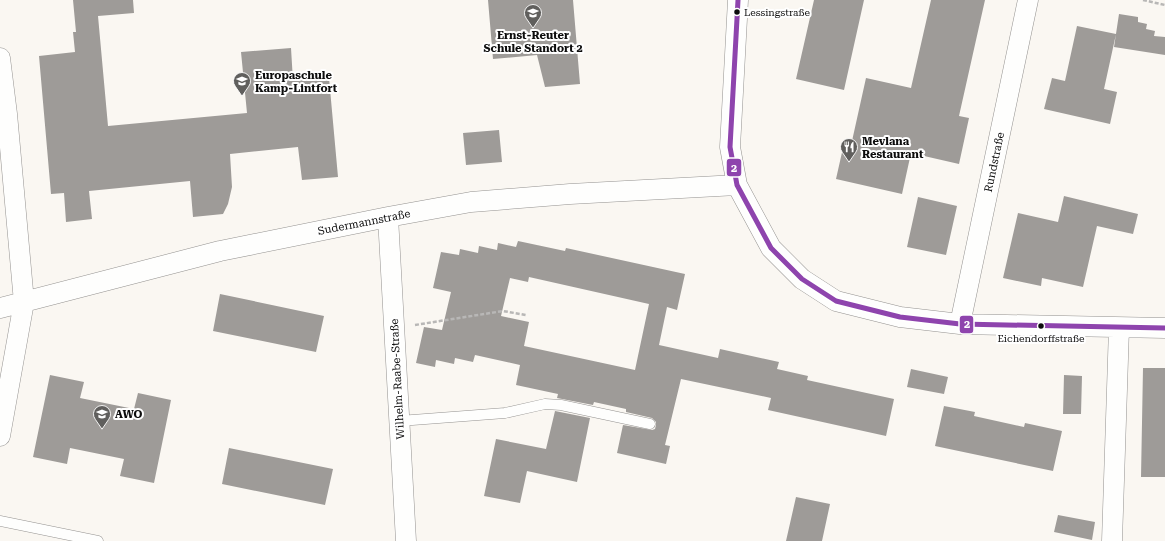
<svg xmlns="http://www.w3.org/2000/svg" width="1165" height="541" font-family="'Roboto Serif',serif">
	<rect width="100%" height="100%" fill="#faf7f2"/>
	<!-- building -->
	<path fill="#9e9b98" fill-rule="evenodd" d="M 73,0 L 133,0 L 134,13 L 98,16 L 108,126 L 247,113 L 241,52 L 291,48 L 293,81 L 329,78 L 338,177 L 302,180 L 298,147 L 230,154 L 232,187 L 228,204 L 223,214 L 193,217 L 190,181 L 89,191 L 92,219 L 66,222 L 64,193 L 51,194 L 39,56 L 75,52 L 73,32 L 76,32 Z
		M 488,0 L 573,0 L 580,84 L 545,87 L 537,55 L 493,59 Z
		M 814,0 L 864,0 L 844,90 L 796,79 Z
		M 931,0 L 985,0 L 959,116 L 969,118 L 959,164 L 911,153 L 902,194 L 836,179 L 845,139 L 852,141 L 866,78 L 911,88 Z
		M 1119,14 L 1138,17 L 1138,22 L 1147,24 L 1146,29 L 1155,31 L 1154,36 L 1165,37 L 1165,55 L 1114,47 Z
		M 1077,26 L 1116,34 L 1104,89 L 1117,92 L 1110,124 L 1044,109 L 1052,78 L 1065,81 Z
		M 499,130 L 502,162 L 466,165 L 463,133 Z
		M 1064,196 L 1138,214 L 1133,234 L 1097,226 L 1083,287 L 1042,278 L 1041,286 L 1003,278 L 1018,213 L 1058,222 Z
		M 918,197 L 957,206 L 946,255 L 907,247 Z
		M 518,241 L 565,251 L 566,248 L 685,274 L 677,310 L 667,307 L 659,345 L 718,358 L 720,349 L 779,362 L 777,369 L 808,376 L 807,380 L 894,399 L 886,436 L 768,410 L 771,398 L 681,379 L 665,445 L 670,446 L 666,464 L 617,453 L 623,425 L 652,430 L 655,429 L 656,425 L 656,422 L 652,418 L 626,412 L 626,409 L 594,402 L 593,405 L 557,398 L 558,394 L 516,385 L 520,365 L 475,355 L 473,362 L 455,358 L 454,364 L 436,360 L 435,367 L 416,363 L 424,327 L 442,330 L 451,292 L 433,288 L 441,252 L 459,255 L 460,249 L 478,253 L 479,246 L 497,250 L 498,243 L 516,247 ZM 529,277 L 649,304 L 635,370 L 524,346 L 529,322 L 501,316 L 510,278 L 528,282 Z
		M 220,294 L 324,316 L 316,352 L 213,331 Z
		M 1143,368 L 1165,368 L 1165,477 L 1141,477 Z
		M 911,369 L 948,377 L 944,394 L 907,387 Z
		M 50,375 L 84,382 L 80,398 L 134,409 L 138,393 L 171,400 L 154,483 L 120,476 L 124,459 L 70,448 L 67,464 L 33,457 Z
		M 1064,375 L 1082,376 L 1081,414 L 1063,414 Z
		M 944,406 L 975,412 L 974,416 L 1024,427 L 1025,423 L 1062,431 L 1053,471 L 935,446 Z
		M 555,411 L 590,418 L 577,482 L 527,471 L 520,503 L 484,496 L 496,439 L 546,449 Z
		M 229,448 L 333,469 L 325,505 L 222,484 Z
		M 796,497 L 830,504 L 822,541 L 786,541 Z
		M 1058,515 L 1095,522 L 1092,540 L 1054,532 Z"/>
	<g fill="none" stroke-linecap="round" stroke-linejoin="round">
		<defs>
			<path id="lane" d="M 399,421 L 505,413 L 545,404 L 561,405 L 650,424
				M 0,521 L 98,541"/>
			<path id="street" d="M 738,0 L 730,147 L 737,185 L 771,248 L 802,279 L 836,301 L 900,317 L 960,324 L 1165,328
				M 0,58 L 7,114 L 24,302 L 0,436
				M 388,217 L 406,541
				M 0,308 L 220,251 L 388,217 L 471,202 L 570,194 L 737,185
				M 960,324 L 1028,0
				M 1112,541 L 1119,328"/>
		</defs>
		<!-- lane casing -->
		<use href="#lane" stroke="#949290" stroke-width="11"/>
		<!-- street casing -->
		<use href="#street" stroke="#949290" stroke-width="21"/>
		<!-- path -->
		<path stroke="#b8b7b6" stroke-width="2.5" stroke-dasharray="4 2" stroke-linecap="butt" d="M 1143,0 L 1165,5
			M 415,325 L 503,311 L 526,315"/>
		<!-- lane -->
		<use href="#lane" stroke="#fefefd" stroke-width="10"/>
		<!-- street -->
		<use href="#street" stroke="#fefefd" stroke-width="20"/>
		<defs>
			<path id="bus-1" d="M 738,0 L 730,147 L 737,185 L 771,248 L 802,279 L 836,301 L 900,317 L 960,324 L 1165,328"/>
		</defs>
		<!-- bus-1 casing -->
		<use href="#bus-1" stroke="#fff" stroke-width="8"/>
		<!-- bus-1 -->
		<use href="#bus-1" stroke="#8e44ad" stroke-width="5"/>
	</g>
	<!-- icons -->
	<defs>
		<symbol id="school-pin" viewBox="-11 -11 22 30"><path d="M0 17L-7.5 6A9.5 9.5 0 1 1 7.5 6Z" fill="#605f5d" stroke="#fff"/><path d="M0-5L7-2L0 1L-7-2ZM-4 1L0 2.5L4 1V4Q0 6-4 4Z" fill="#fff"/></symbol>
		<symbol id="restaurant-pin" viewBox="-11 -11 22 30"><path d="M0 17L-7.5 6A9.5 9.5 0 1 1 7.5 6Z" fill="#605f5d" stroke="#fff"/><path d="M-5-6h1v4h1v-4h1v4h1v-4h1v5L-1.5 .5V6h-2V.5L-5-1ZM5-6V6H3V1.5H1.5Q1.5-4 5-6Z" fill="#fff"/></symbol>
	</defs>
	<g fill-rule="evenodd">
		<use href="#school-pin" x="523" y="3" width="20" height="27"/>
		<use href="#school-pin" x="232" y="71" width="20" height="27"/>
		<use href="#restaurant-pin" x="839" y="137" width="20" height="27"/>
		<use href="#school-pin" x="92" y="404" width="20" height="27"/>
	</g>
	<!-- markers -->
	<g fill="#0d0d0d" stroke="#fff" stroke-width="1.5">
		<circle cx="737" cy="12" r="3.5"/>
		<circle cx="1041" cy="326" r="3.5"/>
	</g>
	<g text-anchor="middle" stroke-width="4" stroke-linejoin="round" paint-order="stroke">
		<!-- bus labels -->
		<g font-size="10" fill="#0d0d0d" stroke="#fff" text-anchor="start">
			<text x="744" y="16">Lessingstraße</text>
			<text x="1041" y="342" text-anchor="middle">Eichendorffstraße</text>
		</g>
		<!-- poi labels -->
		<g font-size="11" font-weight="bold" fill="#0d0d0d" stroke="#fff" text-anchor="start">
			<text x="533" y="39" text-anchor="middle">Ernst-Reuter<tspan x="533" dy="13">Schule Standort 2</tspan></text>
			<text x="255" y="79">Europaschule<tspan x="255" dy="13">Kamp-Lintfort</tspan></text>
			<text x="862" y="145">Mevlana<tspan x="862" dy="13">Restaurant</tspan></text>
			<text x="115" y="418">AWO</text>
		</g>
		<!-- street labels -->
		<g font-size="11" fill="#0d0d0d" stroke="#fff">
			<text transform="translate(994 162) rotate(-78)" y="4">Rundstraße</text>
			<text transform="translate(364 222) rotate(-11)" y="4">Sudermannstraße</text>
			<text transform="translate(397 379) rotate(-93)" y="4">Wilhelm-Raabe-Straße</text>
		</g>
	</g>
	<g stroke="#fff" stroke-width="1.5">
		<rect x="726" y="158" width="16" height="19" rx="4" fill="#8e44ad"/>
		<rect x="959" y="315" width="15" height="19" rx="4" fill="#8e44ad"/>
	</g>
	<g font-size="11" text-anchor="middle" font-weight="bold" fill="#fff">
		<text x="734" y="172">2</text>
		<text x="967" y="328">2</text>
	</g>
</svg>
